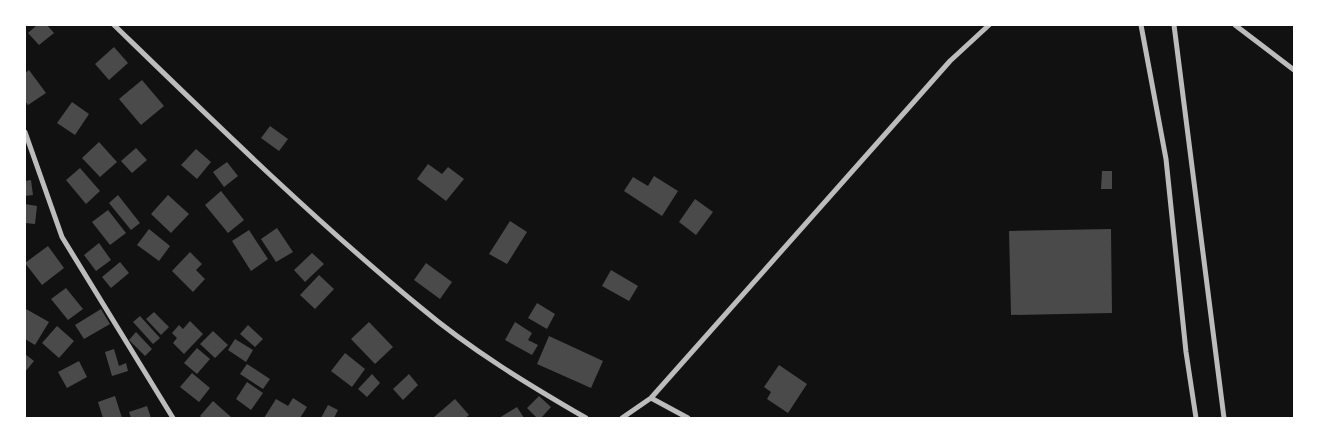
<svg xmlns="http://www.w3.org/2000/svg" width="1319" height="443" font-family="'PT Sans',sans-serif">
	<rect width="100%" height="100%" fill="#111"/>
	<!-- building -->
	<path fill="#4a4a4a" d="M 37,25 L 47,25 L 54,33 L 39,45 L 28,33 Z
		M 114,47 L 128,63 L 109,80 L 95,64 Z
		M 29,70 L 46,93 L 28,105 L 25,101 L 25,73 Z
		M 142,80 L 164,106 L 141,125 L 119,99 Z
		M 72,102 L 89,114 L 75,135 L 57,123 Z
		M 270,126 L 288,139 L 279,151 L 261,138 Z
		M 99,142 L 117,162 L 100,177 L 82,158 Z
		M 136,148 L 147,160 L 132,173 L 121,161 Z
		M 196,149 L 211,162 L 197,179 L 181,165 Z
		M 227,162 L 238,176 L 224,187 L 213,172 Z
		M 428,164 L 442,174 L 448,167 L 464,179 L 446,201 L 417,179 Z
		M 80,168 L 100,191 L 86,204 L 66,180 Z
		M 1102,171 L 1112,171 L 1112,189 L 1101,189 Z
		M 654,176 L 678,191 L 662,216 L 624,191 L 633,177 L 648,186 Z
		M 31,180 L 33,195 L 25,196 L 25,181 Z
		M 221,191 L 244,220 L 228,233 L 205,205 Z
		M 118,195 L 140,223 L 131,230 L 109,203 Z
		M 168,195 L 189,214 L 171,233 L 151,214 Z
		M 695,199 L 713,212 L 696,235 L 679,222 Z
		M 25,204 L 37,206 L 35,224 L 25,223 Z
		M 108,210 L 126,233 L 110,245 L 92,222 Z
		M 510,221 L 527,232 L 507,264 L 489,254 Z
		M 277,228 L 293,252 L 276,262 L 261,239 Z
		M 149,229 L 170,246 L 159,261 L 137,245 Z
		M 1111,229 L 1112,313 L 1011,315 L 1009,231 Z
		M 249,230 L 268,259 L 251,271 L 232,241 Z
		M 99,243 L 111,260 L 96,271 L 84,255 Z
		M 48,246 L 64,268 L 42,285 L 25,263 Z
		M 190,252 L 202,264 L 196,270 L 205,279 L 193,292 L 172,271 Z
		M 312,253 L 324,264 L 305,282 L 294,270 Z
		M 120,262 L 129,273 L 111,288 L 102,277 Z
		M 426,263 L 452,282 L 440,299 L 414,280 Z
		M 611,270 L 638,286 L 629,301 L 602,286 Z
		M 319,275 L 334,289 L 315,309 L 300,295 Z
		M 66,288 L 83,309 L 68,320 L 51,299 Z
		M 537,303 L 555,314 L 547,329 L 528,318 Z
		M 26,309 L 49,322 L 35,345 L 25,339 Z
		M 101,309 L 110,324 L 84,339 L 75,325 Z
		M 154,312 L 169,327 L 161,335 L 146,319 Z
		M 140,316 L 160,338 L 153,344 L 133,322 Z
		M 190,321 L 203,334 L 184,354 L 173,343 L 177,338 L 172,333 L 179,325 L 183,329 Z
		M 369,322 L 393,347 L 375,364 L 351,339 Z
		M 515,322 L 532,333 L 528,340 L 538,345 L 532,355 L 505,340 Z
		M 248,325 L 263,339 L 255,347 L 240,334 Z
		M 57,326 L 74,341 L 59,358 L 42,343 Z
		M 213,331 L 228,345 L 215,358 L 200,344 Z
		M 136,332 L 152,349 L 145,356 L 129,340 Z
		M 549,336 L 603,361 L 591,388 L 537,364 Z
		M 235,339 L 253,350 L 246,362 L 228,350 Z
		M 197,348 L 210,359 L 197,374 L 184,363 Z
		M 114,349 L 119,366 L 126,363 L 128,371 L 112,376 L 105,352 Z
		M 345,353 L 365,369 L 352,387 L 331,371 Z
		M 25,354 L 34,361 L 25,372 Z
		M 79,361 L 87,377 L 67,388 L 58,372 Z
		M 247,364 L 270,379 L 263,389 L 240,374 Z
		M 779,365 L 807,384 L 788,413 L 767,399 L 771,392 L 764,387 Z
		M 192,373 L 210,388 L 199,402 L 180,387 Z
		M 372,374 L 380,383 L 367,397 L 358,389 Z
		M 409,374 L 418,385 L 403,400 L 393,389 Z
		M 247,382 L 263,393 L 251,410 L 236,399 Z
		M 115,396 L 122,418 L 103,418 L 98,402 Z
		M 539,396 L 551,407 L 541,418 L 537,418 L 527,408 Z
		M 293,398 L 307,407 L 300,418 L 264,418 L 276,399 L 288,406 Z
		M 455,399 L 469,415 L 465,418 L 433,418 Z
		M 213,401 L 231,417 L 230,418 L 202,418 L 200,416 Z
		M 328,405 L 338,410 L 334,418 L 321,418 Z
		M 147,406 L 151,418 L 131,418 L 129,412 Z
		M 517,407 L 524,418 L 499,418 Z"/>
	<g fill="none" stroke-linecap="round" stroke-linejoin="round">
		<!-- minor -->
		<path stroke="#bcbcbc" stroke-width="5" d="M 114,25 C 213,121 313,219 420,307 C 471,350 529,385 586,418
			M 1141,25 L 1166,159 L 1186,352 L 1196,418
			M 1174,25 L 1224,418
			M 1235,25 L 1294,70
			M 25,132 L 62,237 L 173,418
			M 651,398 L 688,418
			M 622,418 L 651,398 L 919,96 L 950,61 L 989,25"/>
	</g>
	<!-- border -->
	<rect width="1319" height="443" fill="none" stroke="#ffffff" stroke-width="52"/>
</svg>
